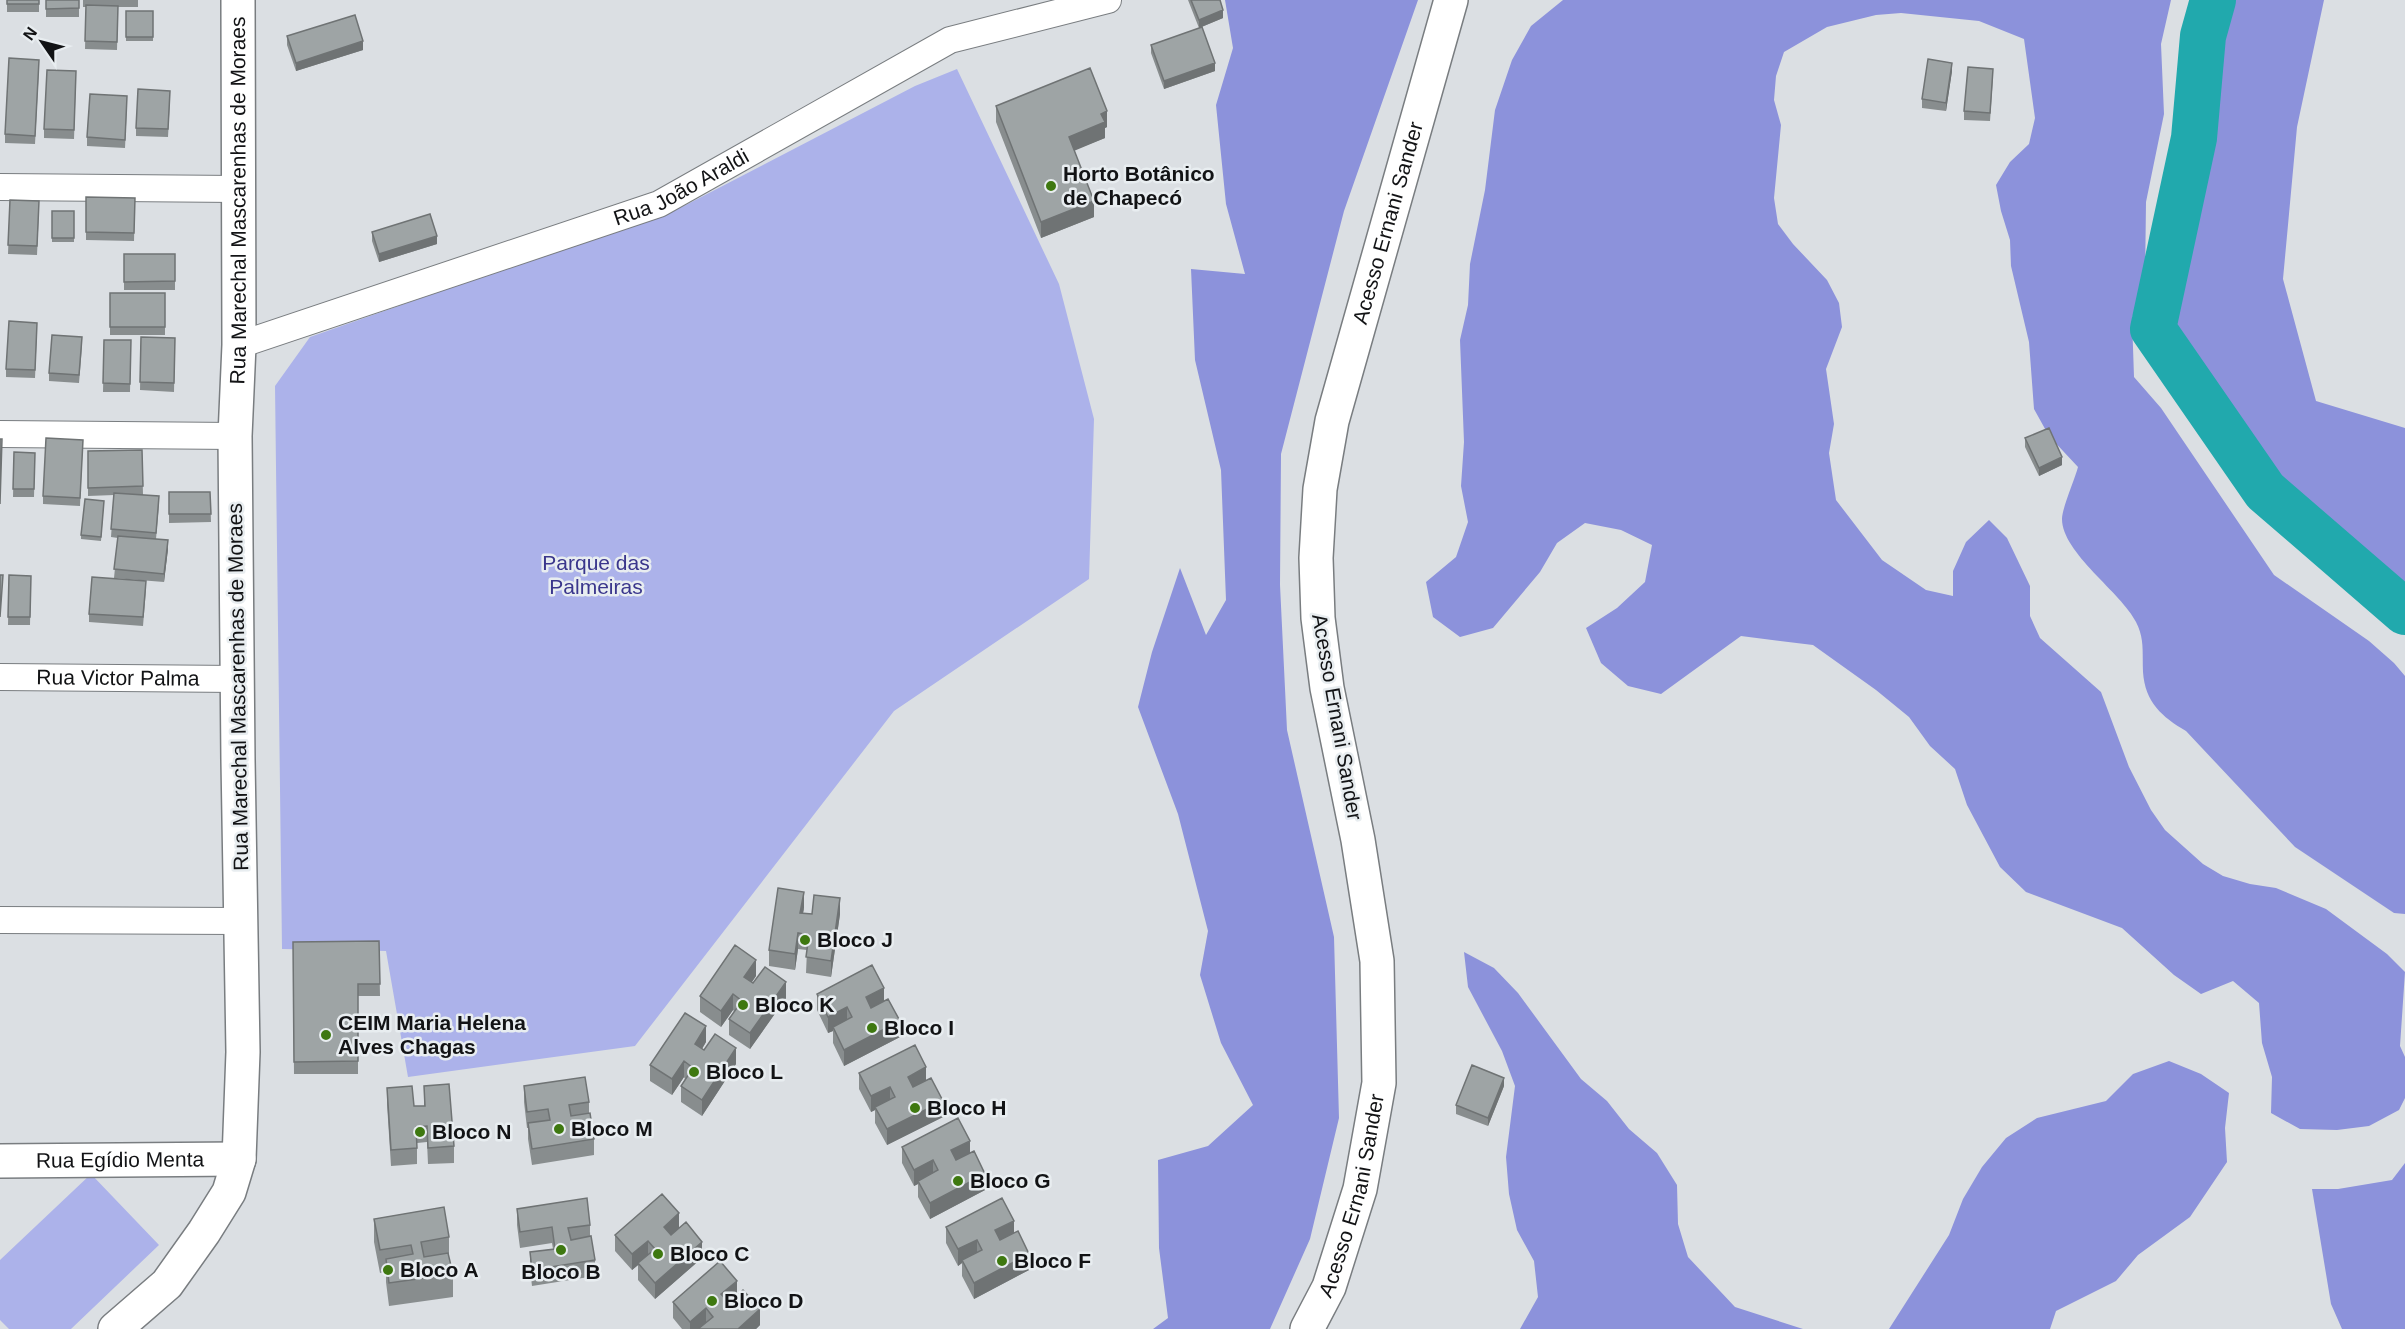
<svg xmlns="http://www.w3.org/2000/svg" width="2405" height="1329" font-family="Helvetica,sans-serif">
	<rect width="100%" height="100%" fill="#dbdfe3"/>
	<!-- green -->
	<path fill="#acb2ea" d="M 957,69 L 1059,284 L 1094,419 L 1089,579 L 894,711 L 635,1046 L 408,1077 L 386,951 L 282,949 L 275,386 L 310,337 L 682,207 L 915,86 Z
		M 91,1174 L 159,1245 L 71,1329 L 9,1329 L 0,1320 L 0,1260 Z"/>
	<!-- forest -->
	<path fill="#8c92db" d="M 1225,0 L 1418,0 L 1344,211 L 1281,454 L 1280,585 L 1287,730 L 1334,937 L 1339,1118 L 1310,1239 L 1270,1329 L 1153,1329 L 1168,1318 L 1159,1248 L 1158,1160 L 1208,1146 L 1253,1105 L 1221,1043 L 1200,975 L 1208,931 L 1178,814 L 1138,707 L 1152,652 L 1180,568 L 1206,635 L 1226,600 L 1221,470 L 1195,360 L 1191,269 L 1245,274 L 1226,204 L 1216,105 L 1233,48 Z
		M 1563,0 L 2171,0 L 2161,44 L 2164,114 L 2146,202 L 2145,281 L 2132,318 L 2134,377 L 2161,408 L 2274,575 L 2369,641 L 2394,663 L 2405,676 L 2405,914 L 2394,913 L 2295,847 L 2186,731 C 2162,717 2145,702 2143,672 C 2142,654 2145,639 2136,622 C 2122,593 2062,553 2062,519 C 2062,508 2075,479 2078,467 L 2049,436 L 2034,409 L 2029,342 L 2011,266 L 2010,240 L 2001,211 L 1996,185 L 2010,162 L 2029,144 L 2035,118 L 2024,39 L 1979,21 L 1901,13 L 1876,15 L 1827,27 L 1784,52 L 1776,76 L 1774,100 L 1781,125 L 1774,198 L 1778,224 L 1793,244 L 1827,280 L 1839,303 L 1842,327 L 1826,369 L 1834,424 L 1829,453 L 1836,500 L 1882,560 L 1926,590 L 1953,596 L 1953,571 L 1966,542 L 1989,520 L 2007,538 L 2030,586 L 2030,616 L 2040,638 L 2101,692 L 2129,767 L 2151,810 L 2165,830 L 2203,864 L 2223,876 L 2250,884 L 2276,888 L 2326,909 L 2387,954 L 2405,972 L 2400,1046 L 2405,1057 L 2405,1098 L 2399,1110 L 2369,1126 L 2337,1130 L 2300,1129 L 2271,1113 L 2272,1077 L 2262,1043 L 2259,1003 L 2233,981 L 2201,994 L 2174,975 L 2122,928 L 2026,892 L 2000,867 L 1967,805 L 1955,769 L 1930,746 L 1909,717 L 1876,690 L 1813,645 L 1741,636 L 1661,694 L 1628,686 L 1601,663 L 1586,628 L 1617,608 L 1645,582 L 1652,545 L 1621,530 L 1585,523 L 1557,543 L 1540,572 L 1493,628 L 1460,637 L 1433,617 L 1426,582 L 1456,557 L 1468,522 L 1461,486 L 1464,442 L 1460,340 L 1468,305 L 1470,264 L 1485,190 L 1495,110 L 1512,60 L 1531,26 Z
		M 2213,0 L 2324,0 L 2297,127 L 2283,279 L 2316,401 L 2405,428 L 2405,612 L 2265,491 L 2153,329 L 2194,138 L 2203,36 Z
		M 1464,952 L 1494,968 L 1518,993 L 1581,1079 L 1607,1101 L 1629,1129 L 1657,1153 L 1677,1185 L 1678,1224 L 1688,1257 L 1735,1307 L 1803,1329 L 1520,1329 L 1538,1297 L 1534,1261 L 1517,1230 L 1509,1194 L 1506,1157 L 1515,1086 L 1502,1051 L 1468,987 Z
		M 2169,1061 L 2201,1074 L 2229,1093 L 2225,1128 L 2227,1162 L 2190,1217 L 2138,1255 L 2116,1281 L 2056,1311 L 2050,1329 L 1889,1329 L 1949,1235 L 1963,1199 L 1982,1167 L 2006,1138 L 2037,1118 L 2106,1101 L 2133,1074 Z
		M 2405,1163 L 2405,1329 L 2342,1329 L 2331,1304 L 2312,1189 L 2338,1189 L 2392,1180 Z"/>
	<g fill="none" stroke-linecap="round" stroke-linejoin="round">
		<!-- river -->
		<path stroke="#21a9ad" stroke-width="46" d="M 2213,0 L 2203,36 L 2194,138 L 2153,329 L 2265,491 L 2405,612"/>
		<defs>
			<g id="street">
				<path d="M 0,187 L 237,189"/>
				<path id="s1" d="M 239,345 L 659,204 L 950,40 L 1108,0"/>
				<path d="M 0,434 L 235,436"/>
				<path id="s2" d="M 0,677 L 238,679"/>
				<path d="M 0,920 L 241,921"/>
			</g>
			<g id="secondary">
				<path id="s3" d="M 0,1161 L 239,1159"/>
				<path id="s4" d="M 115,1329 L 167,1284 L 204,1232 L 229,1192 L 239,1159 L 243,1052 L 238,760 L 235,436 L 239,345 L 238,0"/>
			</g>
			<g id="highway">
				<path id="s5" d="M 1307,1329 L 1329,1287 L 1360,1189 L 1379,1083 L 1377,961 L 1358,840 L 1327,688 L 1318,618 L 1316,558 L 1320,489 L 1332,421 L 1451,0"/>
			</g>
		</defs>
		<!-- street casing -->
		<use href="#street" stroke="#797d80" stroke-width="28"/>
		<!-- secondary casing -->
		<use href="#secondary" stroke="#797d80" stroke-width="36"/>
		<!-- highway casing -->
		<use href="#highway" stroke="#797d80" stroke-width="36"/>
		<!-- street -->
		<use href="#street" stroke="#fff" stroke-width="26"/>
		<!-- secondary -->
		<use href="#secondary" stroke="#fff" stroke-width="33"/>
		<!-- highway -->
		<use href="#highway" stroke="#fff" stroke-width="33"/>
	</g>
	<!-- wall -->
	<path fill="#888d8e" d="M 7,0 L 39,0 L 39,12 L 7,12 Z
		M 46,0 L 79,0 L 79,17 L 46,17 Z
		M 83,0 L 138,0 L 138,7 L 118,7 L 117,50 L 85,49 L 86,7 L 83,7 Z
		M 1188,0 L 1220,0 L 1223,18 L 1199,28 Z
		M 126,11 L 153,11 L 153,41 L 126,41 Z
		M 287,36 L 363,50 L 296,71 L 287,45 Z
		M 1151,45 L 1215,71 L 1164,89 L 1151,53 Z
		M 39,68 L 35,144 L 5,143 L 5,134 Z
		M 1952,71 L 1946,111 L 1922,108 L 1922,99 Z
		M 1993,77 L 1990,121 L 1964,120 L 1964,111 Z
		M 76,79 L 74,139 L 44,138 L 44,129 Z
		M 170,99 L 168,137 L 136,136 L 136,128 Z
		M 127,105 L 125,148 L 87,146 L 87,137 Z
		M 996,106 L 1107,127 L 1105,128 L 1105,138 L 1074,150 L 1094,217 L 1041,238 L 996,122 Z
		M 86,197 L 135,198 L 134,241 L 86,240 Z
		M 10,200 L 39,210 L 37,255 L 8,254 Z
		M 52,211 L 74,211 L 74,242 L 52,242 Z
		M 372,232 L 437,244 L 379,262 L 372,241 Z
		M 124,254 L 175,254 L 175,290 L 124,290 Z
		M 110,293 L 165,293 L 165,335 L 110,335 Z
		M 37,331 L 35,378 L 6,377 L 6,369 Z
		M 141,337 L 175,338 L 174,392 L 140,390 Z
		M 104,340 L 131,340 L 130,392 L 103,392 Z
		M 82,346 L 79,383 L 49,381 L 49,373 Z
		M 2025,438 L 2062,465 L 2039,476 L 2025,447 Z
		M 83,440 L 80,506 L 43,504 L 43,496 Z
		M 142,450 L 143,495 L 159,504 L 156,539 L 168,549 L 164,582 L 114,578 L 118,538 L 111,537 L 114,495 L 88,496 L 88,451 Z
		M 14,452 L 35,453 L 34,497 L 13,497 Z
		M 169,492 L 210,492 L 211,522 L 169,523 Z
		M 104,501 L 101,541 L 81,539 L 81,535 Z
		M 9,575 L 31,576 L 30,625 L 8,625 Z
		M 146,589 L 143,626 L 89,622 L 89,614 Z
		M 804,908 L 803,913 L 812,914 L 840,914 L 831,977 L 806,973 L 807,950 L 798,949 L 795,970 L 769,966 L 769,950 Z
		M 379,941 L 380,996 L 358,996 L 358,1074 L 294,1074 L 293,942 Z
		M 756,976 L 752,982 L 786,998 L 750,1049 L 729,1035 L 729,1019 L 734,1011 L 733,1010 L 721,1027 L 700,1012 L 700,996 Z
		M 817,994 L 884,1001 L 900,1037 L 844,1066 L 833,1043 L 833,1031 L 828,1033 L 817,1010 Z
		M 706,1042 L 702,1049 L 736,1064 L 702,1116 L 681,1102 L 681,1086 L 685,1079 L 684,1077 L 672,1095 L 650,1081 L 650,1065 Z
		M 859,1073 L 926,1080 L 943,1117 L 887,1145 L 875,1123 L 875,1110 L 871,1112 L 859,1089 Z
		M 424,1086 L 454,1146 L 454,1163 L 428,1164 L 427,1142 L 417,1143 L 417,1164 L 391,1166 L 387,1104 L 387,1088 L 414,1106 L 424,1106 Z
		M 524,1086 L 589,1102 L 589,1114 L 594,1139 L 594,1155 L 532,1165 L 528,1139 L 528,1128 L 527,1128 L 524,1102 Z
		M 1504,1086 L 1488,1126 L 1456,1114 L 1456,1105 Z
		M 902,1147 L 970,1153 L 985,1190 L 930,1219 L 918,1197 L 918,1184 L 914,1186 L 902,1163 Z
		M 517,1209 L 590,1225 L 590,1237 L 595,1260 L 595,1276 L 532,1286 L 530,1269 L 530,1252 L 553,1249 L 552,1243 L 520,1248 L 517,1225 Z
		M 374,1219 L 449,1237 L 449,1258 L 453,1274 L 453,1297 L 389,1306 L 386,1282 L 386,1272 L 380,1273 L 374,1242 Z
		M 946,1227 L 1014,1233 L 1029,1270 L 974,1299 L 962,1276 L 962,1263 L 958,1266 L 946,1243 Z
		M 679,1228 L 702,1258 L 655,1299 L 638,1280 L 638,1265 L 632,1270 L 615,1251 L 615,1235 Z
		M 737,1295 L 760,1325 L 756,1329 L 682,1329 L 673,1318 L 673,1302 Z"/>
	<!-- shaded-wall -->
	<path fill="#6f7374" d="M 1223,10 L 1223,18 L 1199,28 L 1199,20 Z
		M 363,41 L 363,50 L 296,71 L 296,63 Z
		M 1215,63 L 1215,71 L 1164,89 L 1164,81 Z
		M 1952,63 L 1952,71 L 1946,111 L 1946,103 Z
		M 1107,111 L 1107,127 L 1105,128 L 1105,138 L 1069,153 L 1069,137 L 1101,114 Z
		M 1094,201 L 1094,217 L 1041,238 L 1041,222 Z
		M 437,236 L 437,244 L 379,262 L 379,254 Z
		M 2062,457 L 2062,465 L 2039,476 L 2039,468 Z
		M 168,540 L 168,549 L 164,582 L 164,574 Z
		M 804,892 L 804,908 L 800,929 L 800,913 Z
		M 840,898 L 840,914 L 831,977 L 831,961 Z
		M 798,933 L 798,949 L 795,970 L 795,954 Z
		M 756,960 L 756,976 L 744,993 L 744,977 Z
		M 786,982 L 786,998 L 750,1049 L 750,1033 Z
		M 884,988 L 884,1004 L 866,1013 L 866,997 Z
		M 733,994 L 733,1010 L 721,1027 L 721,1011 Z
		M 847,1007 L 847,1024 L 833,1027 L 833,1031 L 828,1033 L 828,1017 Z
		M 900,1021 L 900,1037 L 844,1066 L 844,1050 Z
		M 706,1026 L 706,1042 L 695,1060 L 695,1044 Z
		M 736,1048 L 736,1064 L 702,1116 L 702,1100 Z
		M 684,1061 L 684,1077 L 672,1095 L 672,1079 Z
		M 926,1067 L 926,1083 L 908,1093 L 908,1077 Z
		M 1504,1078 L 1504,1086 L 1488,1126 L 1488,1118 Z
		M 890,1087 L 890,1103 L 875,1107 L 875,1110 L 871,1112 L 871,1096 Z
		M 943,1101 L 943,1117 L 887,1145 L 887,1129 Z
		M 970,1141 L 970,1157 L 951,1166 L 951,1150 Z
		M 933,1160 L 933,1176 L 918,1181 L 918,1184 L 914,1186 L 914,1170 Z
		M 985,1174 L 985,1190 L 930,1219 L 930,1203 Z
		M 679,1213 L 679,1229 L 664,1243 L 664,1227 Z
		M 1014,1221 L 1014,1237 L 995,1246 L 995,1230 Z
		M 977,1240 L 977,1256 L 962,1260 L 962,1263 L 958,1266 L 958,1249 Z
		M 648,1241 L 648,1257 L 632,1270 L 632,1254 Z
		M 702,1242 L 702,1258 L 655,1299 L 655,1283 Z
		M 1029,1254 L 1029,1270 L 974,1299 L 974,1283 Z
		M 737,1281 L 737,1297 L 721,1310 L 721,1294 Z
		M 706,1308 L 706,1324 L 700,1329 L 690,1329 L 690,1322 Z
		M 760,1309 L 760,1325 L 756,1329 L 738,1329 Z"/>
	<!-- building -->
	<path fill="#9ea4a5" stroke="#6f7374" stroke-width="1.5" d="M 7,0 L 39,0 L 39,4 L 7,4 Z
		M 46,0 L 79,0 L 79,8 L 46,9 Z
		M 1191,0 L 1220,0 L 1223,10 L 1199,20 Z
		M 86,5 L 118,6 L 117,42 L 85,41 Z
		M 126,11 L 153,11 L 153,37 L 126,37 Z
		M 355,15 L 363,41 L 296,63 L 287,36 Z
		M 1202,27 L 1215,63 L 1164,81 L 1151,45 Z
		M 9,58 L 39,60 L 35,136 L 5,134 Z
		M 1928,59 L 1952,63 L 1946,103 L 1922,99 Z
		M 1968,67 L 1993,69 L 1990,113 L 1964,111 Z
		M 1090,68 L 1107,111 L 1101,114 L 1105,122 L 1069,137 L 1094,201 L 1041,222 L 996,106 Z
		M 47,70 L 76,71 L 74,130 L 44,129 Z
		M 138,89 L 170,91 L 168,129 L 136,128 Z
		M 90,94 L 127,96 L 125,140 L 87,137 Z
		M 86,197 L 135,198 L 134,233 L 86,232 Z
		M 10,200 L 39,201 L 37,246 L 8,245 Z
		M 52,211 L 74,211 L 74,238 L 52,238 Z
		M 430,214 L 437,236 L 379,254 L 372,232 Z
		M 124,254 L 175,254 L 175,281 L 124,282 Z
		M 110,293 L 165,293 L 165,327 L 110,327 Z
		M 9,321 L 37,323 L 35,370 L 6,369 Z
		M 52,335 L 82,337 L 79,375 L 49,373 Z
		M 141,337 L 175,338 L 174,383 L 140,382 Z
		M 104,340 L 131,340 L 130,384 L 103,383 Z
		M 2049,428 L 2062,457 L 2039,468 L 2025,438 Z
		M 46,438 L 83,440 L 80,498 L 43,496 Z
		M 0,439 L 2,439 L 0,504 Z
		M 142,450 L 143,486 L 88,488 L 88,451 Z
		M 14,452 L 35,453 L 34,489 L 13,489 Z
		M 169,492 L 210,492 L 211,514 L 169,514 Z
		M 114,493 L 159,496 L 156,533 L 111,529 Z
		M 85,499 L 104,501 L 101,537 L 81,535 Z
		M 118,536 L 168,540 L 164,574 L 114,569 Z
		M 0,575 L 3,575 L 0,617 Z
		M 9,575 L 31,576 L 30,617 L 8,617 Z
		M 92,577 L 146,581 L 143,617 L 89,614 Z
		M 778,888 L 804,892 L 800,913 L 812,914 L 814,895 L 840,898 L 831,961 L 806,957 L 809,935 L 798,933 L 795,954 L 769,950 Z
		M 379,941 L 380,984 L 358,984 L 358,1061 L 294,1062 L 293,942 Z
		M 735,945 L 756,960 L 744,977 L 753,983 L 765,967 L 786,982 L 750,1033 L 729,1019 L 742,1001 L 733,994 L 721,1011 L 700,996 Z
		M 872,965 L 884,988 L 866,997 L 871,1008 L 888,999 L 900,1021 L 844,1050 L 833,1027 L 852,1017 L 847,1007 L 828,1017 L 817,994 Z
		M 685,1013 L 706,1026 L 695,1044 L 704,1050 L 715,1034 L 736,1048 L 702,1100 L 681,1086 L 693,1068 L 684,1061 L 672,1079 L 650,1065 Z
		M 915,1045 L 926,1067 L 908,1077 L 913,1087 L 931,1078 L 943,1101 L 887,1129 L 875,1107 L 895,1097 L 890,1087 L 871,1096 L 859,1073 Z
		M 1472,1065 L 1504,1078 L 1488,1118 L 1456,1105 Z
		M 585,1077 L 589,1102 L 569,1105 L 571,1116 L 590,1113 L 594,1139 L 532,1149 L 528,1123 L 550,1120 L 548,1109 L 527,1112 L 524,1086 Z
		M 449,1084 L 454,1146 L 428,1148 L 427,1126 L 416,1127 L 417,1148 L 391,1150 L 387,1088 L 412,1086 L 414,1106 L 425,1106 L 424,1086 Z
		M 958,1118 L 970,1141 L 951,1150 L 956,1160 L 974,1151 L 985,1174 L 930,1203 L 918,1181 L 938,1170 L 933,1160 L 914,1170 L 902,1147 Z
		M 662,1194 L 679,1213 L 664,1227 L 671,1235 L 686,1222 L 702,1242 L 655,1283 L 638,1263 L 655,1249 L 648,1241 L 632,1254 L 615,1235 Z
		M 587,1198 L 590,1225 L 568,1228 L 571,1240 L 591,1236 L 595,1260 L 532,1270 L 530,1252 L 555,1249 L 552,1227 L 520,1232 L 517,1209 Z
		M 1002,1198 L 1014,1221 L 995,1230 L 1000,1240 L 1018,1231 L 1029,1254 L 974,1283 L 962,1260 L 982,1250 L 977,1240 L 958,1249 L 946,1227 Z
		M 444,1207 L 449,1237 L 421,1242 L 424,1257 L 448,1253 L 453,1274 L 389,1283 L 386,1259 L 413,1254 L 411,1245 L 380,1250 L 374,1219 Z
		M 720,1261 L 737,1281 L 721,1294 L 729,1303 L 743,1290 L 760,1309 L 738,1329 L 698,1329 L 713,1317 L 706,1308 L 690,1322 L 673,1302 Z"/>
	<!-- markers -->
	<g fill="#3e7810" stroke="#e8edf0" stroke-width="2">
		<circle cx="1051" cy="186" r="6"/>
		<circle cx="805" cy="940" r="6"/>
		<circle cx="743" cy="1005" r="6"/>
		<circle cx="872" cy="1028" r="6"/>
		<circle cx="326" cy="1035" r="6"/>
		<circle cx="694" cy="1072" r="6"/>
		<circle cx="915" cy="1108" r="6"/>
		<circle cx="559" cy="1129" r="6"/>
		<circle cx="420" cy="1132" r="6"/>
		<circle cx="958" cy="1181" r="6"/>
		<circle cx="561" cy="1250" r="6"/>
		<circle cx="658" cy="1254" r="6"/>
		<circle cx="1002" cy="1261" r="6"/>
		<circle cx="388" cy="1270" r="6"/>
		<circle cx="712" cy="1301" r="6"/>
	</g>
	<g text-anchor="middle" stroke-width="5" stroke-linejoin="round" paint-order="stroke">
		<!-- poi labels -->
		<g font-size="21" font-weight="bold" fill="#121315" stroke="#e8edf0" text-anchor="start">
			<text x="1063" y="181">Horto Botânico<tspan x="1063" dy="24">de Chapecó</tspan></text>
			<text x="817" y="947">Bloco J</text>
			<text x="755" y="1012">Bloco K</text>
			<text x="338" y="1030">CEIM Maria Helena<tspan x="338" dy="24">Alves Chagas</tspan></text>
			<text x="884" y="1035">Bloco I</text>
			<text x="706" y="1079">Bloco L</text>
			<text x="927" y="1115">Bloco H</text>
			<text x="571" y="1136">Bloco M</text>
			<text x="432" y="1139">Bloco N</text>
			<text x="970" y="1188">Bloco G</text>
			<text x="670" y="1261">Bloco C</text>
			<text x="1014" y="1268">Bloco F</text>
			<text x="400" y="1277">Bloco A</text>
			<text x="561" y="1279" text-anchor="middle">Bloco B</text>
			<text x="724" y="1308">Bloco D</text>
		</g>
		<!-- street labels -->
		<g font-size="21" fill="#121315" stroke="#e8edf0">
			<text dy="7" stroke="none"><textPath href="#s1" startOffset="470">Rua João Araldi</textPath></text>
			<text dy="7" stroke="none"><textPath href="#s4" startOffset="1173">Rua Marechal Mascarenhas de Moraes</textPath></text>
			<text dy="7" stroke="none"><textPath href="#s5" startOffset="1132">Acesso Ernani Sander</textPath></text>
			<text dy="7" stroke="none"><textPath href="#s2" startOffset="118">Rua Victor Palma</textPath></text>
			<text transform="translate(238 687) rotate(-91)" y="7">Rua Marechal Mascarenhas de Moraes</text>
			<text transform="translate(1337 717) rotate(80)" y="7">Acesso Ernani Sander</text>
			<text dy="7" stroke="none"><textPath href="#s3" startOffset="120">Rua Egídio Menta</textPath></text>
			<text dy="7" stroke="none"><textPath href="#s5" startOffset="142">Acesso Ernani Sander</textPath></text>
		</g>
		<!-- park labels -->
		<g font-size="21" fill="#3a368c" stroke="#e8edf0">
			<text x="596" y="570">Parque das<tspan x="596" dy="24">Palmeiras</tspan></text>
		</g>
	</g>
	<!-- north arrow -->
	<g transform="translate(42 42) rotate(305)" stroke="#e8edf0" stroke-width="4.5" paint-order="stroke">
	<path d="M0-4.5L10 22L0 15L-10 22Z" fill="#121315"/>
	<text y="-9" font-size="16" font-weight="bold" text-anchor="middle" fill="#121315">N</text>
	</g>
</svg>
